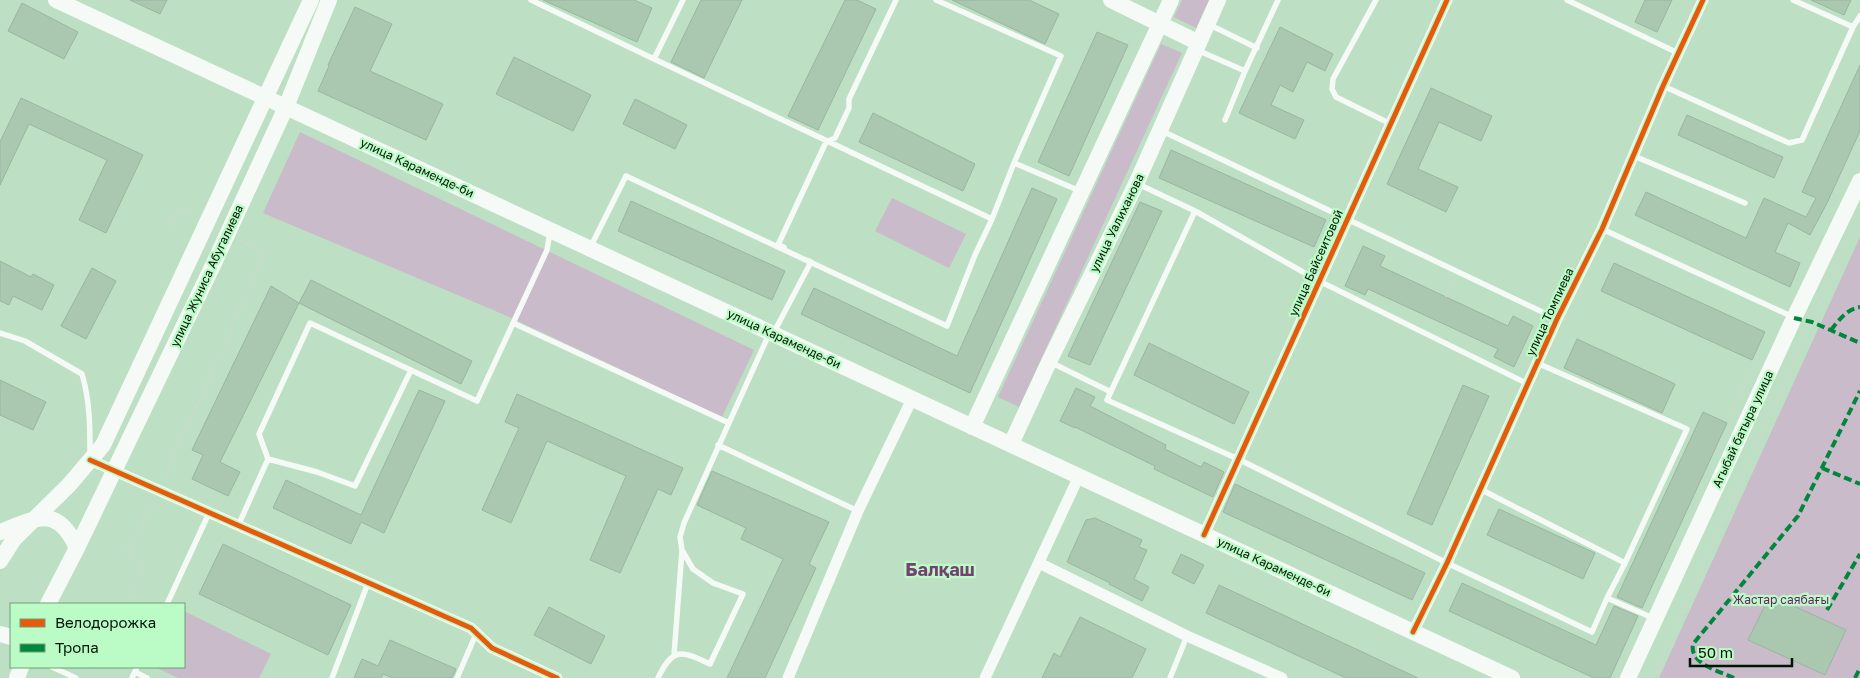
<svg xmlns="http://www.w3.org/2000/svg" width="1860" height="678" font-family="'Golos Text',sans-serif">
	<rect width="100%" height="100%" fill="#bddfc3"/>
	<!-- green -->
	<path fill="#c9bbc9" d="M 1182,0 L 1209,0 L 1196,28 L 1174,17 Z
		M 1161,44 L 1182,53 L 1019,407 L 998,397 Z
		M 300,132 L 754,350 L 722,417 L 505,315 L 263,213 Z
		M 892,198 L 966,234 L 949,268 L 875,231 Z
		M 1860,237 L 1860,678 L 1659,678 Z
		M 184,611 L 271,654 L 259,678 L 178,678 L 155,667 L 184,667 Z"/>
	<!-- building -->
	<path fill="#aac7b0" stroke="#9ab6a0" d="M 130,0 L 167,0 L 160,14 Z
		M 543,0 L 634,0 L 652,8 L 637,42 Z
		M 701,0 L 742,0 L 704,78 L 671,62 Z
		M 845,0 L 857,0 L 876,9 L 818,130 L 788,116 Z
		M 952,0 L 1029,0 L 1059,14 L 1045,44 Z
		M 1645,0 L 1672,0 L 1657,32 L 1635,22 Z
		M 1811,0 L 1851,0 L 1844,15 Z
		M 22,3 L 78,32 L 64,59 L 8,31 Z
		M 355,7 L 392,24 L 370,71 L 443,104 L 426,140 L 318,91 L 329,66 L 328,65 Z
		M 1280,27 L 1333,54 L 1325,71 L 1307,62 L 1293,92 L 1280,85 L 1271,105 L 1304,120 L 1295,139 L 1239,113 Z
		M 1097,32 L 1128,45 L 1069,176 L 1038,162 Z
		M 514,57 L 591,95 L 573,131 L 496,94 Z
		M 1860,65 L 1860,131 L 1827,203 L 1810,235 L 1788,223 L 1775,252 L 1800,263 L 1790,287 L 1635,215 L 1646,192 L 1746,238 L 1764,198 L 1806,217 L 1816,198 L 1802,192 Z
		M 1431,88 L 1492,116 L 1481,141 L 1439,122 L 1418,169 L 1458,187 L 1446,212 L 1387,184 Z
		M 21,98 L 143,155 L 106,233 L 79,220 L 107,160 L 29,124 L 0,185 L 0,142 Z
		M 635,99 L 687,125 L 675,149 L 623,124 Z
		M 873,113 L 975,164 L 963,191 L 859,142 Z
		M 1687,115 L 1783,157 L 1774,178 L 1678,135 Z
		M 1171,150 L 1326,220 L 1314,247 L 1159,178 Z
		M 1032,188 L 1057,199 L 970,393 L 801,314 L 814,288 L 957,356 Z
		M 631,201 L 785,271 L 772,300 L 618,231 Z
		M 1140,202 L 1162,211 L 1090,365 L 1068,356 Z
		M 1363,246 L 1385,256 L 1380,266 L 1508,326 L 1513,316 L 1533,326 L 1514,367 L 1494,357 L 1498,349 L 1368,289 L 1365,295 L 1345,286 Z
		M 0,261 L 31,277 L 33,274 L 54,285 L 42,310 L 13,296 L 9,305 L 0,301 Z
		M 1614,263 L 1765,332 L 1752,360 L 1601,291 Z
		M 92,268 L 116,281 L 86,339 L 61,326 Z
		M 311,280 L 472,361 L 461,384 L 299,303 Z
		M 271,286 L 299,303 L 220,462 L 240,472 L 228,496 L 192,479 L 203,455 L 192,450 Z
		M 1577,339 L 1675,384 L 1662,413 L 1564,368 Z
		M 1149,343 L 1249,392 L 1234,424 L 1134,375 Z
		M 0,380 L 46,402 L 33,430 L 0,415 Z
		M 1463,385 L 1489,396 L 1432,525 L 1407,514 Z
		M 1076,388 L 1095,397 L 1090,406 L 1166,445 L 1165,449 L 1201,467 L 1204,462 L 1224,472 L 1213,497 L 1154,469 L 1155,466 L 1075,427 L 1075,428 L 1060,421 Z
		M 419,390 L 445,401 L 384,533 L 361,522 L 351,544 L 273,508 L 286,480 L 361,515 Z
		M 517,394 L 683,468 L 671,495 L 658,489 L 620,573 L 590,560 L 626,476 L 547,441 L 511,523 L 482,510 L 519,428 L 505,422 Z
		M 1703,412 L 1727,423 L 1642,608 L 1617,597 Z
		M 712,471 L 829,522 L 809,564 L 816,568 L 765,678 L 727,678 L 783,559 L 741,539 L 746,528 L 697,505 Z
		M 1235,484 L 1425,573 L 1412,600 L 1223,512 Z
		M 1499,509 L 1595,553 L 1583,579 L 1487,535 Z
		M 1095,518 L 1142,540 L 1139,547 L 1147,550 L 1134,579 L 1149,587 L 1142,601 L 1109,584 L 1110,583 L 1067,562 L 1086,520 Z
		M 223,544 L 351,605 L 328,655 L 199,594 Z
		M 1181,554 L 1204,565 L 1194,584 L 1172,573 Z
		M 1462,583 L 1596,645 L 1614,606 L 1638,616 L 1610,678 L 1594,678 L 1449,611 Z
		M 1219,585 L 1418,678 L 1346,678 L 1206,613 Z
		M 1770,595 L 1846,630 L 1825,675 L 1748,640 Z
		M 549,607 L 605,636 L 591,664 L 534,635 Z
		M 1080,617 L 1146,649 L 1132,678 L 1042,678 L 1054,653 L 1060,657 Z
		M 390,640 L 456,669 L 452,678 L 393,678 L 383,674 L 381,678 L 354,678 L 362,659 L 378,666 Z"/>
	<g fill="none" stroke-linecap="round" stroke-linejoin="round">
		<!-- path -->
		<path stroke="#cdd8cf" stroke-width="2.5" stroke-dasharray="2.5 4" stroke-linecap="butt" d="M 1836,193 L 1860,142
			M 170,230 L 179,210 L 194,217
			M 1446,297 L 1453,280
			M 1431,325 L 1434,320
			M 1734,412 L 1734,408 L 1760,353
			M 164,479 L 265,254 L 239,240
			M 125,604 L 143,566 L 126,554 L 155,500
			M 90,678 L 96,667
			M 1653,678 L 1838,263"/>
		<!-- lane -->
		<path stroke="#f5faf6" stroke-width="5.5" d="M 531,0 L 654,59 L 683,0
			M 1376,0 L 1333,79 L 1332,89 L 1336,97 L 1391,124
			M 1567,0 L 1678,53
			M 1793,0 L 1853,27
			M 1210,25 L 1257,48
			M 1197,50 L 1245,71
			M 654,59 L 992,219
			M 1663,86 L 1789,143 L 1802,140 L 1853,27 L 1860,16
			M 1225,120 L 1245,71 L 1278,0
			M 1162,131 L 1557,319
			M 1634,156 L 1745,203
			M 1014,163 L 1080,191
			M 1138,184 L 1195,211
			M 1602,229 L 1793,317
			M 784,247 L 778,245 L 826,142 L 835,138 L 849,108 L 849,99 L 896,0
			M 590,248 L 626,176 L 947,326 L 975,255 L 992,219 L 1014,163 L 1061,56 L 936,0
			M 513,323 L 729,423
			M 774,332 L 811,262 L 809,261
			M 0,333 L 25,341 L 82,374 C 90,401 90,427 90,455
			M 1050,362 L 1111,392
			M 1537,363 L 1687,429 L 1625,563 L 1607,598
			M 1528,384 L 1319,281 L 1195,211 L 1107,400 L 1238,459 L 1447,563 L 1592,632 L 1607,598 L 1653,618
			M 718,445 L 858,511
			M 268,459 L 317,472 L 355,486 L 411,370
			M 1480,489 L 1625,563
			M 238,526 L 268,459 L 259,434 L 310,323 L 477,401 L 547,250 L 550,232
			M 167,604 L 209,513
			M 674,655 L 682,550
			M 52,667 L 76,678
			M 135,672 L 147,678
			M 132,678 L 137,667
			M 332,678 L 368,583
			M 457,678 L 476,634
			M 658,678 C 673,646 682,651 710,664 L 743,594 L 713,583 L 693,569 L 682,550 L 680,537 L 684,523 L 769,334
			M 1170,678 L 1187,636"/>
		<!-- street -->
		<path stroke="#f5faf6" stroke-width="11" d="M 90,460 L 471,628 L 492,648 L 557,678
			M 1204,535 L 1447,0
			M 1039,563 L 1187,636 L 1282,678
			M 1413,632 L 1447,563 L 1557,319 L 1602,229 L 1663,86 L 1703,0
			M 788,678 L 858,511 L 912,399
			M 985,678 L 1079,476"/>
		<!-- secondary -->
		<path stroke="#f5faf6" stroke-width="16" d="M 56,0 L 1512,678
			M 1111,0 L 1199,43
			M 972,427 L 1171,0
			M 1011,444 L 1049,362 L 1136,184 L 1218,0
			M 0,532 C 36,518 57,504 77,548
			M 0,561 L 14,539 L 69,485 L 103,445 L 311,0
			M 48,604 L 77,548 L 214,263 L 286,107 L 329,0
			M 0,634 L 11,637
			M 17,678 L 21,667
			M 1628,678 L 1794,318 L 1860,181"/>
		<!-- quiet -->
		<path stroke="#00873e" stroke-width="4" stroke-dasharray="8 4" stroke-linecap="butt" d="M 1794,318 L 1812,322 L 1860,343
			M 1831,330 C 1839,320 1847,309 1860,307
			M 1822,468 L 1860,484
			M 1827,610 L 1860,554
			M 1734,678 C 1719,671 1689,664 1693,644 L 1798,516 L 1860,391
			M 1855,678 L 1860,668"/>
		<defs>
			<path id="cycleway" d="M 90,460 L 471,628 L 492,648 L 557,678
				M 1204,535 L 1447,0
				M 1413,632 L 1447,563 L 1557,319 L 1602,229 L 1663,86 L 1703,0"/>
		</defs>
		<!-- cycleway casing -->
		<use href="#cycleway" stroke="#bbfbc6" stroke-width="8"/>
		<!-- cycleway -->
		<use href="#cycleway" stroke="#e8590c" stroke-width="5"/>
	</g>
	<g text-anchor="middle" stroke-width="4.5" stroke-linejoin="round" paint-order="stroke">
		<!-- street labels -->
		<g font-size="12" fill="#001605" stroke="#bbfbc6">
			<text transform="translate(417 168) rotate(25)" y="4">улица Караменде-би</text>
			<text transform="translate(1117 223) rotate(-64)" y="4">улица Уалиханова</text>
			<text transform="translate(1316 263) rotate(-66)" y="4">улица Байсеитовой</text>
			<text transform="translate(207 276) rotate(-65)" y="4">улица Жуниса Абугалиева</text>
			<text transform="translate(1550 312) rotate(-65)" y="4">улица Томпиева</text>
			<text transform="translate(784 339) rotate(25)" y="4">улица Караменде-би</text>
			<text transform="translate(1743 429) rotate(-65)" y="4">Агыбай батыра улица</text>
			<text transform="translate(1274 567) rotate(25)" y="4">улица Караменде-би</text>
		</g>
		<!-- park labels -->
		<g font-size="12" fill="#6c1f69" stroke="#bbfbc6">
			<text x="1781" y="604">Жастар саябағы</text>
		</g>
		<!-- district labels -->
		<g font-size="18" font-weight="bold" fill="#754172" stroke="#bbfbc6">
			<text x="940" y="576">Балқаш</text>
		</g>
	</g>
	<!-- legend -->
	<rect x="10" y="603" width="175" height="65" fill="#bbfbc6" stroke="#709f79"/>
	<rect x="20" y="619" width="25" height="8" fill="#e8590c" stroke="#709f79"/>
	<text x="55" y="628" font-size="15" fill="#001605">Велодорожка</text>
	<rect x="20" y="644" width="25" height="8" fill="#00873e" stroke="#709f79"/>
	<text x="55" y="653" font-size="15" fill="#001605">Тропа</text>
	<!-- scale -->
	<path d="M1690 658v8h102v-8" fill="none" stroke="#001605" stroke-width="2.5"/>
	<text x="1698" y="658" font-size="15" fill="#001605" stroke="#bbfbc6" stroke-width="4" paint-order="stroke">50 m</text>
</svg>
